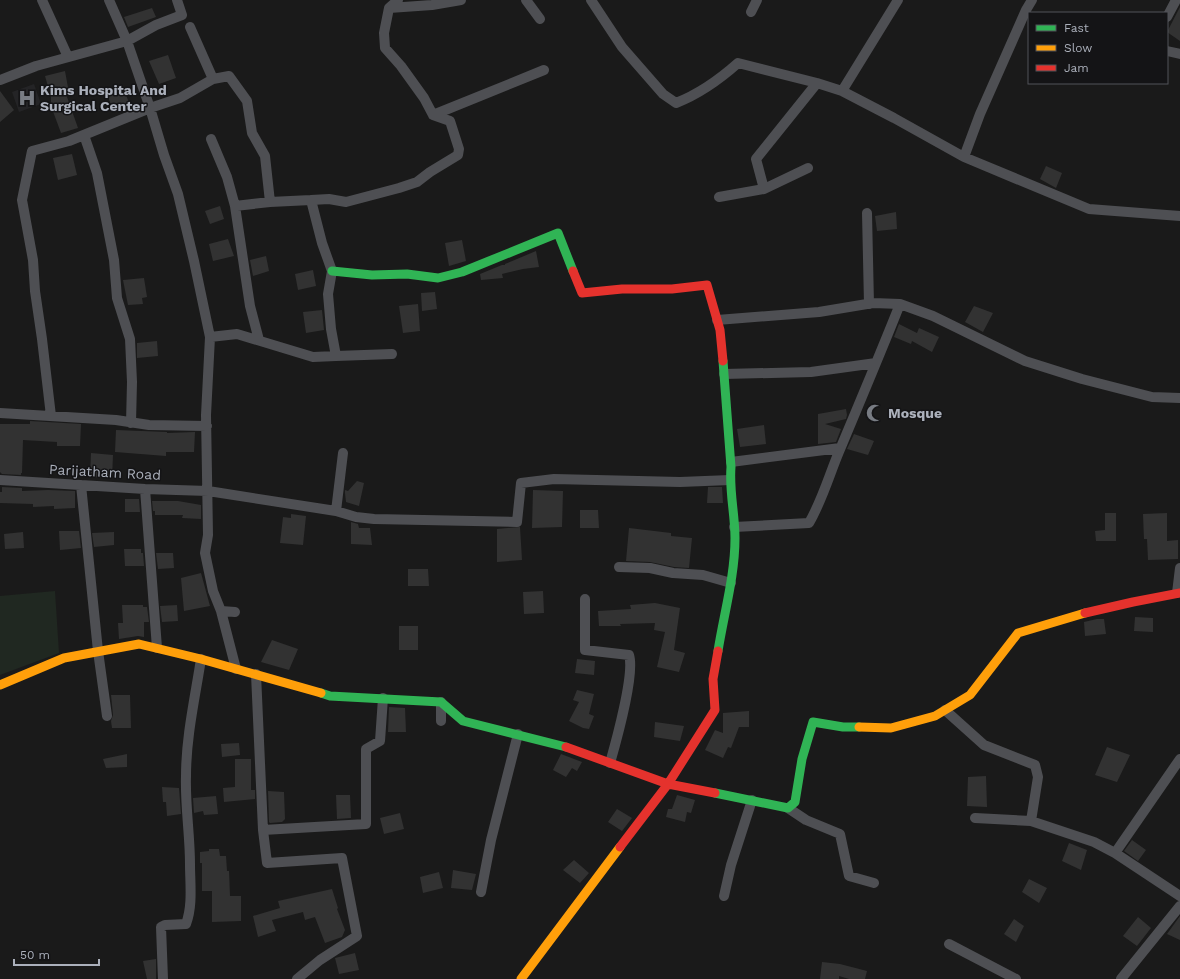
<svg xmlns="http://www.w3.org/2000/svg" width="1180" height="979" font-family="'Work Sans',sans-serif">
  <style>
    .built { fill: #242426 }
    .green { fill: #202821 }
    .building { fill: #323232 }
    .lines { fill: none; stroke-linecap: round; stroke-linejoin: round }
    .street { stroke: #4e4f53; stroke-width: 10 }
    .fast { stroke: #30b455; stroke-width: 9 }
    .slow { stroke: #ff9f0a; stroke-width: 9 }
    .jam { stroke: #e5322d; stroke-width: 9 }
    .labels { text-anchor: middle; stroke-width: 3; stroke-linejoin: round; paint-order: stroke }
    .poi-label { font-size: 14px; font-weight: bold; fill: #abb0bb; stroke: #141416; text-anchor: start }
    .street-label { font-size: 14px; fill: #abb0bb; stroke: #141416 }
  </style>
  <rect width="100%" height="100%" fill="#1a1a1a"/>
  <path class="built" d="M34 84 41 104 19 112 12 92Z"/>
  <path class="green" d="M55 591 59 653 0 675V596Z"/>
  <path class="building" d="M1180 7V41L1167 32Z
    M152 8 156 17 128 27 124 17Z
    M168 55 176 78 159 84 149 61Z
    M65 71 69 93 66 94 78 128 61 133 51 106V97L45 76Z
    M123 86 130 106 114 112 106 92Z
    M0 91 14 110 0 122Z
    M72 154 77 175 58 180 53 158Z
    M1046 166 1062 173 1056 188 1040 179Z
    M220 206 224 219 210 224 205 211Z
    M896 212 897 229 877 231 875 216Z
    M228 239 234 256 213 261 209 244Z
    M462 240 466 261 449 266 445 243Z
    M536 251 539 267 523 269 502 274 503 278 481 280 480 274 502 265H505V264Z
    M266 256 269 271 253 276 250 260Z
    M313 270 316 286 298 290 295 274Z
    M144 278 147 297 142 298 143 304 128 305 123 280Z
    M435 292 437 309 422 311 421 293Z
    M418 304 420 331 403 333 399 306Z
    M974 306 993 313 983 332 965 322Z
    M322 310 324 330 306 333 303 312Z
    M899 324 917 333 919 328 939 337 932 352 912 341 911 344 894 337Z
    M157 341 158 356 137 358V343Z
    M846 409 847 415 846 419 825 424 841 429 836 442 818 444V414Z
    M30 421 81 424 80 446H57V442L23 440 22 473H21V475L2 474 0 472V424H30Z
    M764 425 766 444 740 447 737 429Z
    M116 430 167 432V433L195 432 194 452H166V456L115 452Z
    M854 434 874 441 868 455 847 449Z
    M91 453 113 455 112 478 90 477Z
    M357 481 364 483 359 506 346 502 345 493V490L348 491Z
    M2 487 22 488V491L48 490 75 491V508L54 509V506L33 507V504L0 503V492H2Z
    M708 487H722L723 503H707Z
    M533 490 563 491 562 527 532 528Z
    M125 499H139L140 512H125Z
    M152 501H178L201 505V519L182 518 183 515H155V511H153Z
    M580 510H598L599 528H580Z
    M1105 513H1116V541H1096L1095 531 1105 530Z
    M1167 513V541L1178 540V559L1148 560 1147 539H1144L1143 514Z
    M291 514 306 516 303 545 280 543 283 517 291 518Z
    M351 522 358 524 359 528H370L372 545 351 544Z
    M520 527 522 560 497 562V529Z
    M629 528 671 533V536L692 538 689 568 674 567 650 562 626 561Z
    M59 531H79L81 548 60 550Z
    M23 532 24 548 5 549 4 534Z
    M114 532V545L94 547 92 533Z
    M124 549H141V553H143L144 566H125Z
    M156 553H173L174 568 158 569Z
    M408 569H428L429 586H408Z
    M201 573 210 606 184 611 181 578Z
    M543 591 544 613 524 614 523 592Z
    M655 603 680 608 674 650 685 653 679 672 657 667 665 632 654 630 655 623 620 624 621 626H599L598 611 631 609 630 605Z
    M122 605H143V607H147L149 622H144V637L138 636 119 639 118 623H123Z
    M177 605 178 621 162 622 160 606Z
    M1135 617 1153 618V632L1134 631Z
    M1097 619H1104L1106 634 1085 636 1084 622Z
    M399 626H418V650H399Z
    M272 640 298 649 289 670 261 662Z
    M577 659 595 661 594 675 575 673Z
    M577 690 594 694 589 714 594 716 589 729 583 728 569 721 579 702 573 700Z
    M111 695H130L131 728H112L111 721 113 715Z
    M389 707 405 708 406 732H388Z
    M749 711V727H739L731 748 728 747 723 758 705 750 715 730 723 733V713Z
    M655 722 684 726 680 741 654 737Z
    M239 743 240 755 222 757 221 744Z
    M1107 747 1130 755 1117 782 1095 775Z
    M127 754V767L106 768 103 759Z
    M561 754 582 762 577 771 572 768 566 777 553 770Z
    M235 759H251V790H255V799L224 802 223 788 235 787Z
    M986 776 987 807 967 806 968 777Z
    M162 787 179 788 181 814 167 816 166 802H163Z
    M268 791 284 792 285 819 282 822 270 823 269 822Z
    M336 795H350L351 818 337 819Z
    M677 795 695 800 691 813 687 812 685 822 666 817 668 809H672Z
    M216 796 218 814 204 815 203 811 194 813 193 798Z
    M617 809 632 818 622 831 608 822Z
    M400 813 404 829 384 834 380 818Z
    M1132 840 1146 850 1138 861 1124 851Z
    M1069 843 1087 850 1081 870 1062 861Z
    M209 849H219L220 856H226L227 871H229L230 896H241V921L212 922V891H202V863H200V852L209 851Z
    M574 860 589 873 580 883 563 870Z
    M453 870 476 874 472 890 451 888Z
    M439 872 443 888 423 893 420 877Z
    M1029 879 1047 888 1039 903 1022 892Z
    M332 889 338 908 337 909 345 930 342 937 325 943 315 917 305 920 303 912 272 920 276 931 258 937 253 916 280 908 278 901Z
    M1180 916V940L1167 934Z
    M1138 917 1151 928 1137 946 1123 936Z
    M1014 919 1024 926 1016 942 1004 934Z
    M355 953 359 970 339 974 335 958Z
    M156 959V979H147L143 961Z
    M822 962 840 964 867 971 865 979H849L839 976V979H820Z"/>
  <g class="lines">
    <path class="street" d="M42 0 68 57
      M109 0 127 41 150 108 164 155 178 194 194 261 210 337 206 415 208 535 205 553 213 591 221 611 236 669
      M526 0 540 19
      M591 0 622 47 663 94 676 103C699 94 720 79 738 63L817 83
      M898 0 842 91 894 118 964 157
      M1032 0 1026 10 980 114 964 157 1089 209 1180 216
      M389 8 432 5 461 0
      M751 12 757 0
      M1167 17 1176 0
      M190 27 213 79
      M1167 51 1180 54
      M0 80 36 66 127 41 156 25 182 15 177 0
      M433 115 544 70
      M84 135 97 173 114 260 117 298 130 339 132 382 131 423
      M211 139 227 177 235 206 250 306 259 340
      M764 189 756 159 817 83 842 91
      M719 197 764 189 808 168
      M311 200 329 199 346 202 399 188 417 182 430 172 458 155 459 149 450 121 433 115 424 98 401 66 385 48 384 33 389 8 398 0
      M867 213 869 304
      M717 320 819 312 873 303 900 304 933 316 1025 361 1082 379 1152 397 1180 398
      M210 337 237 334 313 357 336 356 331 329 328 294 332 271 322 243 311 200 270 202 235 206
      M336 356 392 354
      M724 374 811 372 876 363
      M0 413 116 420 149 425 207 426
      M51 416 42 339 35 291 33 260 22 200 32 151 69 141 150 108 180 98 213 79 229 76 247 101 252 133 265 156 270 202
      M731 462 840 448
      M0 480 145 489 208 491 336 511 356 517 374 519 517 522 521 483 554 479 680 482 730 480
      M81 485 98 651 107 716
      M145 489 157 648
      M336 511 343 453
      M734 527 809 523C823 499 830 472 841 447 861 399 881 352 900 304
      M619 567 650 568 673 573 703 575 731 583
      M1177 593 1180 568
      M585 599V650L629 655C635 673 616 742 610 763
      M221 611 235 612
      M256 674 263 830 267 863 342 858 357 936 320 960 297 979
      M441 702V721
      M945 710 984 745 1035 765 1038 777 1031 821
      M788 808 806 820 840 834 849 876 874 883
      M975 818 1031 821 1094 842 1115 853 1180 896
      M263 830 366 824V749L380 741 383 698
      M1115 853 1180 759
      M481 892 491 840 518 734
      M724 896 731 865 752 800
      M949 944 1016 979
      M163 979 161 927 165 925 186 924C193 905 190 884 190 864 190 835 185 805 186 776 186 737 195 698 201 659
      M1121 979 1180 906"/>
    <path class="fast" d="M332 271 372 275 407 274 438 278 462 272 558 233 573 271
      M718 651C724 613 735 576 735 538 735 514 729 491 731 467L723 361
      M321 693 330 696 441 702 463 721 566 747
      M715 793 788 808 795 802 802 759 813 722 843 727H859"/>
    <path class="slow" d="M0 685 64 658 139 644 201 659 321 693
      M859 727 891 728 935 716 970 695 1018 633 1085 613
      M521 979 620 847"/>
    <path class="jam" d="M573 271 582 293 622 289H672L707 285 720 330 723 361
      M1085 613 1133 602 1180 593
      M566 747 668 784 715 793
      M620 847 668 784 715 710 713 679 718 651"/>
  </g>
  <defs>
    <g id="hospital-bare" transform="scale(1.38)"><path d="M-5-5h3v3.5h4V-5h3V5h-3V1.5h-4V5h-3Z" fill="#787c83" stroke="#141416" stroke-width="2.5" paint-order="stroke"/></g>
    <g id="mosque-bare" transform="scale(1.38)"><path d="M3.5-4.9A6 6 0 1 0 3.5 4.9A5 5 0 1 1 3.5-4.9Z" fill="#787c83" stroke="#141416" stroke-width="2.5" paint-order="stroke"/></g>
  </defs>
  <g fill-rule="evenodd">
    <use href="#hospital-bare" x="27" y="98"/>
    <use href="#mosque-bare" x="875" y="413"/>
  </g>
  <g class="labels">
    <g class="poi-label">
      <text x="40" y="95">Kims Hospital And<tspan x="40" dy="16">Surgical Center</tspan></text>
      <text x="888" y="418">Mosque</text>
    </g>
    <g class="street-label">
      <text transform="translate(105 472) rotate(3)" y="5">Parijatham Road</text>
    </g>
  </g>
  <rect x="1028" y="12" width="140" height="72" fill="#141416" stroke="#505258"/>
  <rect x="1036" y="25" width="20" height="6" fill="#30b455" stroke="#505258"/>
  <text x="1064" y="32" font-size="12" fill="#abb0bb">Fast</text>
  <rect x="1036" y="45" width="20" height="6" fill="#ff9f0a" stroke="#505258"/>
  <text x="1064" y="52" font-size="12" fill="#abb0bb">Slow</text>
  <rect x="1036" y="65" width="20" height="6" fill="#e5322d" stroke="#505258"/>
  <text x="1064" y="72" font-size="12" fill="#abb0bb">Jam</text>
  <path d="M14 959v6h85v-6" fill="none" stroke="#abb0bb" stroke-width="2"/>
  <text x="20" y="959" font-size="12" fill="#abb0bb" stroke="#141416" stroke-width="3" paint-order="stroke">50 m</text>
</svg>
